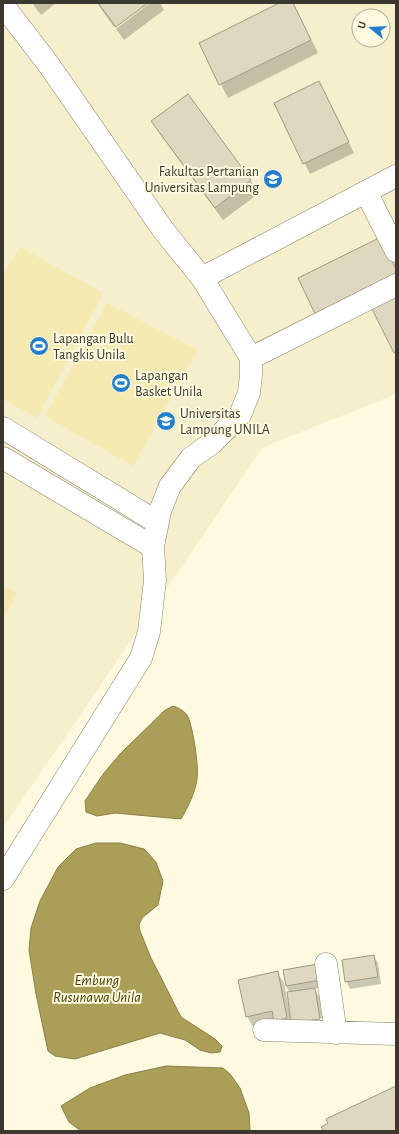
<svg xmlns="http://www.w3.org/2000/svg" width="399" height="1134" font-family="'Alegreya Sans',sans-serif">
  <style>
    .built { fill: #f5efcd; fill-rule: evenodd }
    .green { fill: #f4eab2 }
    .water { fill: #ab9e57; stroke: #89804b }
    .shadow { fill: #0003 }
    .building { fill: #ddd8be; stroke: #9e9a81 }
    .lines { fill: none; stroke-linecap: round; stroke-linejoin: round }
    .minor-casing { stroke: #88836b; stroke-width: 23 }
    .minor { stroke: #fff; stroke-width: 22 }
    .labels { text-anchor: middle; stroke-width: 4; stroke-linejoin: round; paint-order: stroke }
    .poi-label { font-size: 14px; fill: #3b392f; stroke: #fefadf; text-anchor: start }
    .water-label { font-size: 15px; font-style: italic; fill: #473e02; stroke: #fefadf }
  </style>
  <rect width="100%" height="100%" fill="#fefadf"/>
  <path class="built" d="M3 3H396V394L263 447 3 828ZM359 16H383V40H359Z"/>
  <path class="green" d="M20 247 103 293 37 418 3 399V274Z
    M107 303 198 350 133 466 45 416Z
    M3 586 17 593 3 621Z"/>
  <path class="water" d="M173 706C179 708 185 711 188 717 193 728 199 766 197 779 195 793 188 807 181 819L115 813 97 816 86 812 85 801 104 773 120 754 164 711Z
    M96 843H120L144 849 156 862 163 881 158 905 142 918 139 925 140 931 151 958 181 1017 215 1039 222 1046 220 1052 211 1053 200 1050 185 1040 160 1033 75 1059 55 1056 48 1051 36 994 29 950 31 928 40 901 58 867 76 849Z
    M166 1066 223 1068 230 1074 240 1088 249 1113 250 1131H81L69 1122 61 1106 90 1088 125 1075Z"/>
  <path class="shadow" d="M32 3H56L41 15Z
    M97 3H147L114 27Z
    M150 3H160L164 10 124 40 116 29Z
    M282 3H293L318 53 228 98 200 43Z
    M319 82 354 153 310 174 275 104Z
    M188 95 251 181 258 194 223 220 160 134 152 121Z
    M374 956 378 963 381 984 350 989 346 981Z
    M317 965 322 972 324 987 314 989 319 996 322 1018 294 1022V1024L322 1020 323 1026 297 1030 291 1021 292 1028 281 1031 276 1022 253 1027 247 1016 239 981 277 972 284 983 289 1010H291L288 993H290L286 986 284 971Z"/>
  <path class="building" d="M98 3H148L116 27Z
    M279 3H293L311 40 219 85 199 43Z
    M319 81 349 142 303 164 274 103Z
    M188 94 251 180 215 208 151 121Z
    M381 237 396 269V279L317 318 298 278Z
    M396 297V352L394 353 372 309Z
    M374 955 378 977 345 982 342 960Z
    M318 964 321 980 286 986 283 970Z
    M278 971 287 1018 274 1021 272 1011 246 1017 238 980Z
    M315 988 320 1019 291 1023 287 992Z
    M396 1086V1131H324L321 1127 328 1123 326 1119Z"/>
  <g class="lines">
    <g class="minor-casing">
      <path id="minor" d="M3 5 49 65 164 231 202 278 251 358V375L249 393 240 415 212 443 191 458 170 486 160 511 153 547 155 580 149 632 141 658 3 879
        M366 192 396 251
        M202 278 396 176
        M251 358 396 285
        M3 428 157 522
        M3 458 153 547
        M326 964 336 1033
        M264 1030 396 1034"/>
    </g>
    <use href="#minor" class="minor"/>
  </g>
  <defs>
    <g id="university-disc" transform="scale(1)"><circle r="9.5" fill="#237fcc" stroke="#fefadf"/><path d="M0-5L7-2L0 1L-7-2ZM-4 1L0 2.5L4 1V4Q0 6-4 4Z" fill="#fff"/></g>
    <g id="stadium-disc" transform="scale(1)"><circle r="9.5" fill="#237fcc" stroke="#fefadf"/><path d="M0-5a6.5 5 0 1 0 0 10a6.5 5 0 1 0 0-10ZM-3.5-1.8h7v3.6h-7Z" fill="#fff"/></g>
  </defs>
  <g fill-rule="evenodd">
    <use href="#university-disc" x="273" y="179"/>
    <use href="#stadium-disc" x="39" y="346"/>
    <use href="#stadium-disc" x="121" y="383"/>
    <use href="#university-disc" x="166" y="421"/>
  </g>
  <g class="labels">
    <g class="poi-label">
      <text x="259" y="176" text-anchor="end">Fakultas Pertanian<tspan x="259" dy="16">Universitas Lampung</tspan></text>
      <text x="53" y="343">Lapangan Bulu<tspan x="53" dy="16">Tangkis Unila</tspan></text>
      <text x="135" y="380">Lapangan<tspan x="135" dy="16">Basket Unila</tspan></text>
      <text x="180" y="418">Universitas<tspan x="180" dy="16">Lampung UNILA</tspan></text>
    </g>
    <g class="water-label">
      <text x="97" y="985">Embung<tspan x="97" dy="17">Rusunawa Unila</tspan></text>
    </g>
  </g>
  <rect width="399" height="1134" fill="none" stroke="#3b392f" stroke-width="8"/>
  <g transform="translate(371 28) rotate(288)"><circle r="19" fill="#fefadf" stroke="#b0ad99"/>
  <path d="M0-3L7 15L0 10L-7 15Z" fill="#237fcc"/>
  <text y="-6" font-size="11" font-weight="bold" text-anchor="middle" fill="#3b392f">U</text>
  </g>
</svg>
